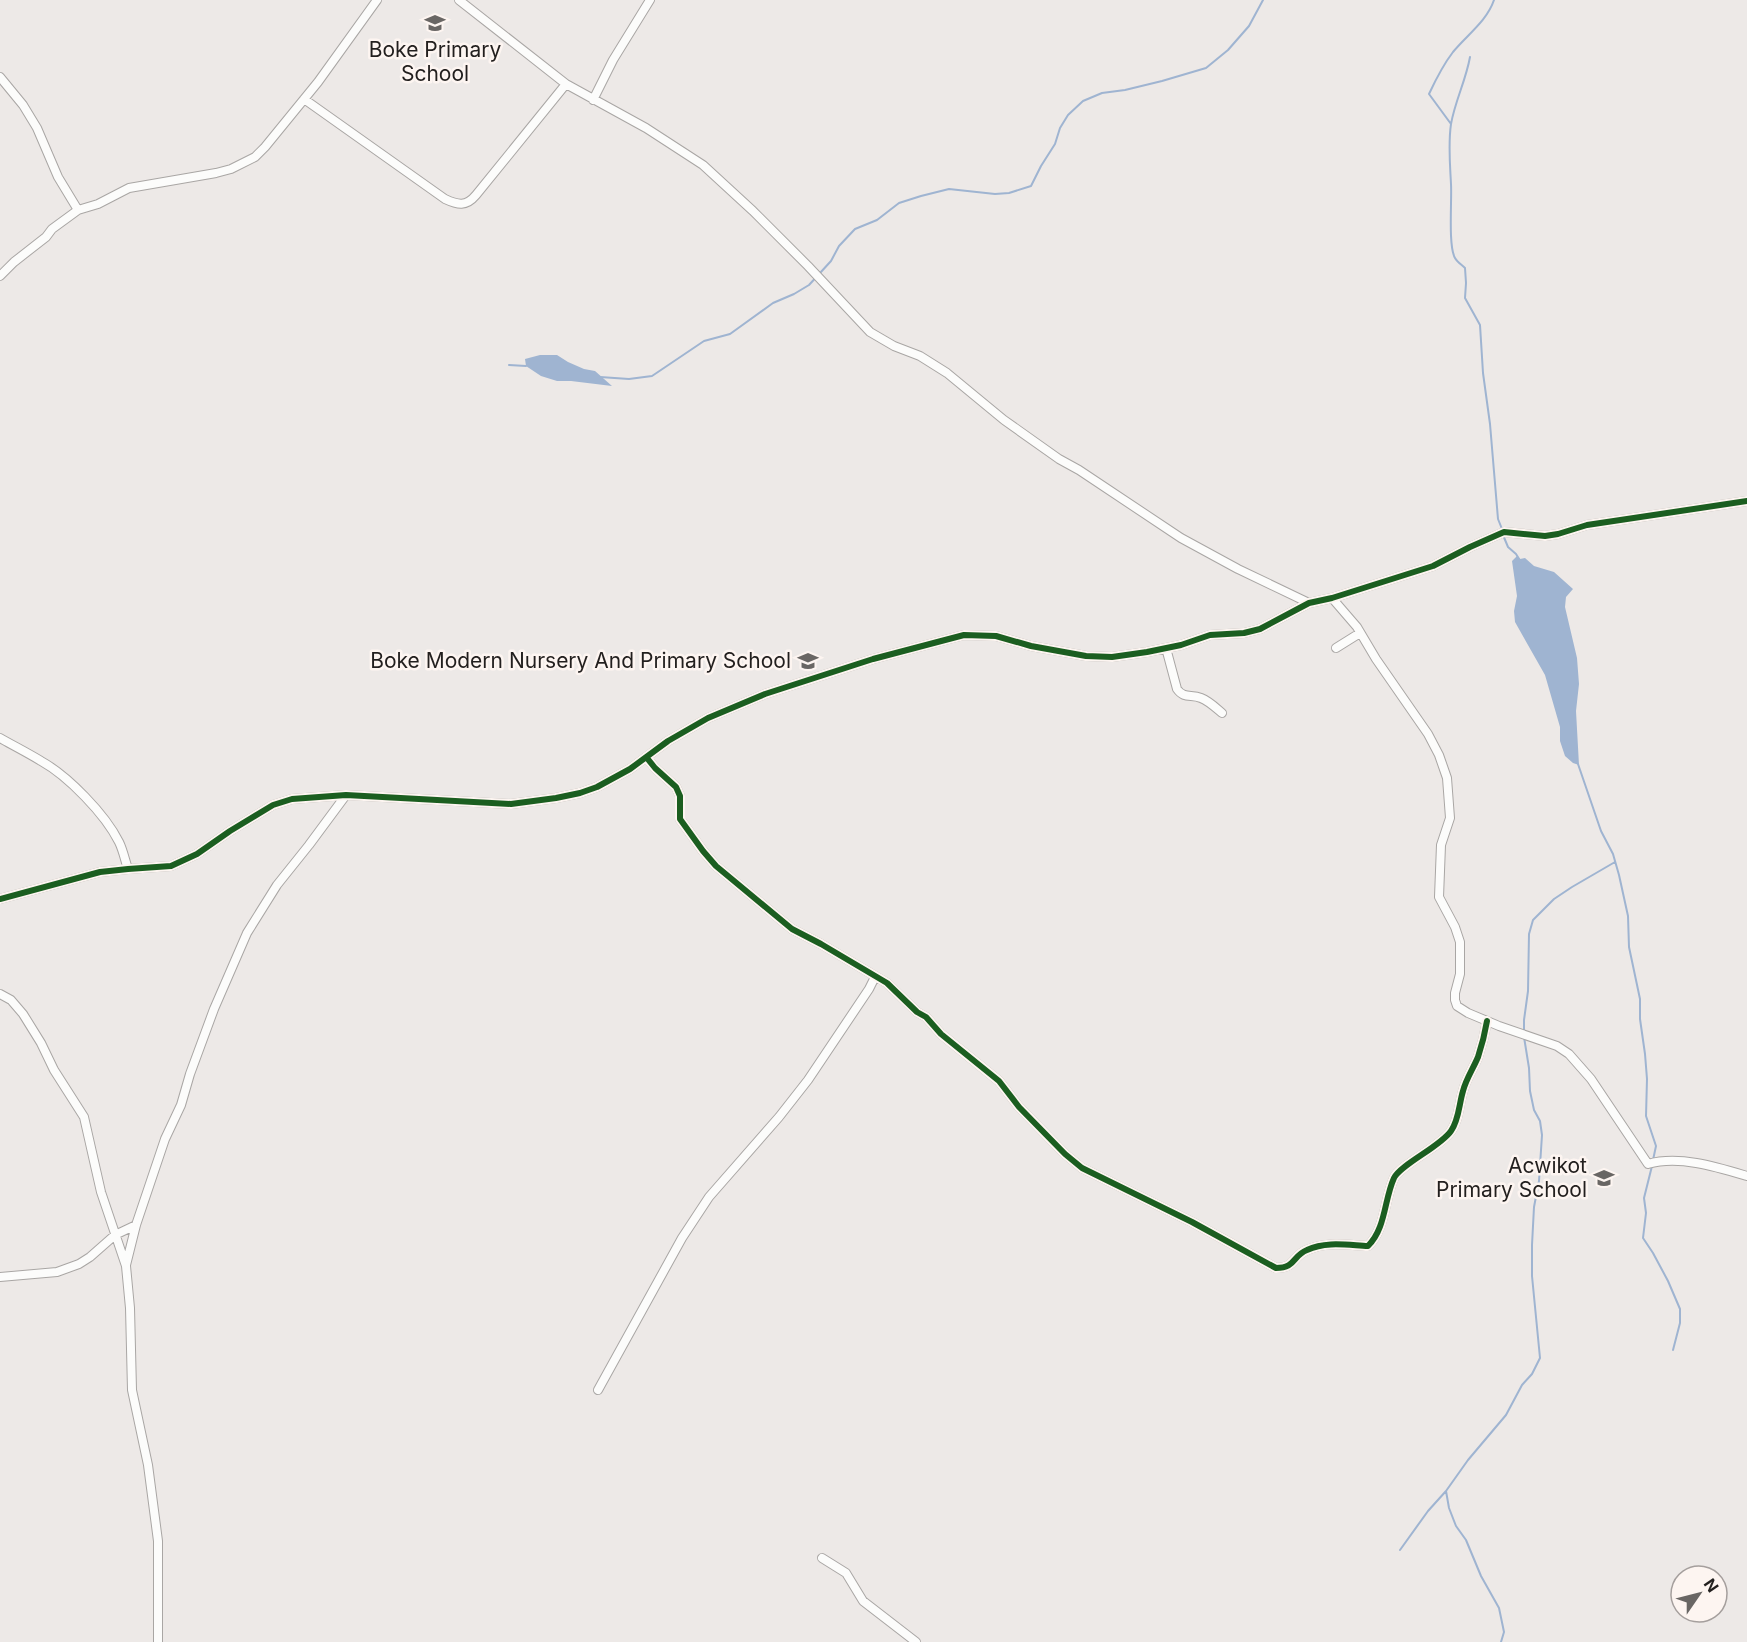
<svg xmlns="http://www.w3.org/2000/svg" width="1747" height="1642" font-family="Inter,sans-serif">
  <style>
    .water { fill: #9fb4d1 }
    .lines { fill: none; stroke-linecap: round; stroke-linejoin: round }
    .stream { stroke: #9fb4d1; stroke-width: 2 }
    .minor-casing { stroke: #a9a6a4; stroke-width: 10 }
    .minor { stroke: #fcfcfb; stroke-width: 8 }
    .cycleway-casing { stroke: #fdf5f1; stroke-width: 10 }
    .cycleway { stroke: #1b5e20; stroke-width: 6 }
    .labels { text-anchor: middle; stroke-width: 5; stroke-linejoin: round; paint-order: stroke }
    .poi-label { font-size: 21px; fill: #221f1e; stroke: #fdf5f1; text-anchor: end }
  </style>
  <rect width="100%" height="100%" fill="#ede9e7"/>
  <path class="water" d="M540 355H557L568 362 584 369 595 371 612 386 571 381H557L541 376 526 366 525 359Z
    M1517 556 1520 559 1525 558 1534 566 1554 572 1573 589 1566 597 1565 607 1577 658 1579 684 1576 711 1579 765 1573 763 1565 756 1560 741V727L1545 675 1515 622 1514 611 1517 596 1512 561Z"/>
  <g class="lines">
    <path class="stream" d="M1470 57C1466 80 1455 101 1451 124 1448 144 1450 164 1451 184 1452 200 1448 246 1455 258 1457 262 1462 265 1465 268L1466 283 1465 298 1480 325 1483 373 1490 424 1498 519 1502 529
      M1451 124 1429 94C1436 79 1443 65 1453 52 1467 35 1487 21 1494 0
      M509 365 526 366
      M600 377 629 379 652 376 704 341 730 334 773 303 794 294 809 285 831 261 839 246 855 229 877 220 899 203 921 196 949 189 995 194 1009 193 1031 186 1041 166 1055 144 1060 128 1068 115 1083 101 1102 93 1125 90 1162 81 1206 68 1228 50 1249 26 1263 0
      M1503 535 1508 547 1516 554 1521 562
      M1578 764 1601 831 1613 854 1619 875 1628 916 1629 947 1640 999V1019L1645 1054 1647 1079 1646 1116 1656 1146 1653 1160
      M1652 1166 1644 1198 1646 1213 1643 1238 1653 1253 1668 1281 1680 1309V1323L1673 1350
      M1446 1491 1449 1508 1456 1526 1466 1540 1481 1576 1499 1608 1504 1632 1501 1642
      M1400 1550 1428 1511 1446 1491 1468 1460 1506 1415 1522 1385 1532 1374 1540 1358 1532 1276V1245L1534 1207 1539 1181 1542 1135 1540 1121 1534 1110 1530 1091 1529 1068 1524 1037V1020L1528 991 1529 934 1533 920 1554 899 1572 887 1615 862"/>
    <g class="minor-casing">
      <path id="minor" d="M459 0 566 84 646 128 703 165 753 211 808 266 870 332 894 346 920 356 947 373 1004 420 1059 459 1079 470 1181 538 1238 569 1309 603
        M0 77 23 105 37 128 58 177 78 210 98 204 129 188 216 173 231 169 255 157 265 147 318 82 377 0
        M304 99 445 199C458 205 466 207 476 195L566 84
        M593 100 613 60 650 0
        M0 276 14 262 46 237 52 229 78 210
        M1332 598 1357 627 1376 659 1428 734 1439 755 1447 778 1450 818 1441 845 1439 897 1455 927 1460 942V974L1455 993V1000L1457 1006 1468 1013 1499 1026 1557 1046 1569 1054 1591 1079 1648 1164C1679 1155 1717 1167 1747 1176
        M1166 648 1177 689C1184 699 1191 694 1201 698 1209 701 1216 708 1222 713
        M1336 648 1360 633
        M0 738C14 746 28 753 41 761 68 776 105 814 119 842 123 850 125 860 128 869
        M647 758 655 768 676 787 680 796V819L703 851 716 866 792 929 821 944 887 983 917 1012 926 1017 941 1034 999 1081 1019 1107 1065 1154 1082 1168 1192 1222 1276 1268C1296 1268 1292 1256 1307 1250 1326 1241 1347 1245 1368 1246 1386 1228 1384 1200 1394 1178 1401 1164 1440 1147 1451 1131 1459 1120 1459 1104 1463 1091 1466 1079 1473 1069 1478 1057 1482 1045 1485 1033 1487 1021
        M0 899 100 872 128 869 171 866 197 854 230 831 273 805 292 799 346 795 511 804 556 798 580 793 597 787 630 769 668 741 708 718 765 694 873 659 964 635 996 636 1031 646 1086 656 1112 657 1147 652 1181 645 1210 635 1244 633 1260 629 1309 603 1332 598 1433 566 1470 547 1504 532 1545 536 1558 534 1587 525 1747 501
        M0 994 11 1000 23 1014 41 1043 54 1070 84 1117 101 1192 126 1266 130 1308 132 1390 148 1465 158 1541V1642
        M126 1265 136 1225 165 1139 181 1105 190 1074 214 1009 247 933 277 885 309 845 346 795
        M0 1277 57 1272 79 1264 90 1257 115 1235 136 1225
        M598 1390 682 1238 709 1197 779 1117 808 1080 869 989 875 977
        M822 1558 846 1573 863 1601 916 1642"/>
    </g>
    <use href="#minor" class="minor"/>
    <g class="cycleway-casing">
      <path id="cycleway" d="M647 758 655 768 676 787 680 796V819L703 851 716 866 792 929 821 944 887 983 917 1012 926 1017 941 1034 999 1081 1019 1107 1065 1154 1082 1168 1192 1222 1276 1268C1296 1268 1292 1256 1307 1250 1326 1241 1347 1245 1368 1246 1386 1228 1384 1200 1394 1178 1401 1164 1440 1147 1451 1131 1459 1120 1459 1104 1463 1091 1466 1079 1473 1069 1478 1057 1482 1045 1485 1033 1487 1021
        M0 899 100 872 128 869 171 866 197 854 230 831 273 805 292 799 346 795 511 804 556 798 580 793 597 787 630 769 668 741 708 718 765 694 873 659 964 635 996 636 1031 646 1086 656 1112 657 1147 652 1181 645 1210 635 1244 633 1260 629 1309 603 1332 598 1433 566 1470 547 1504 532 1545 536 1558 534 1587 525 1747 501"/>
    </g>
    <use href="#cycleway" class="cycleway"/>
  </g>
  <defs>
    <g id="school-bare" transform="scale(1.62)"><path d="M0-5L7-2L0 1L-7-2ZM-4 1L0 2.5L4 1V4Q0 6-4 4Z" fill="#696664" stroke="#fdf5f1" stroke-width="2.5" paint-order="stroke"/></g>
  </defs>
  <g fill-rule="evenodd">
    <use href="#school-bare" x="435" y="23"/>
    <use href="#school-bare" x="808" y="661"/>
    <use href="#school-bare" x="1604" y="1178"/>
  </g>
  <g class="labels">
    <g class="poi-label">
      <text x="435" y="57" text-anchor="middle">Boke Primary<tspan x="435" dy="24">School</tspan></text>
      <text x="791" y="668">Boke Modern Nursery And Primary School</text>
      <text x="1587" y="1173">Acwikot<tspan x="1587" dy="24">Primary School</tspan></text>
    </g>
  </g>
  <g transform="translate(1699 1594) rotate(55)"><circle r="28" fill="#fdf5f1" stroke="#a59f9d" stroke-width="1.5"/>
  <path d="M0-4.5L10 22L0 15L-10 22Z" fill="#696664"/>
  <text y="-9" font-size="16" font-weight="bold" text-anchor="middle" fill="#221f1e">N</text>
  </g>
</svg>
